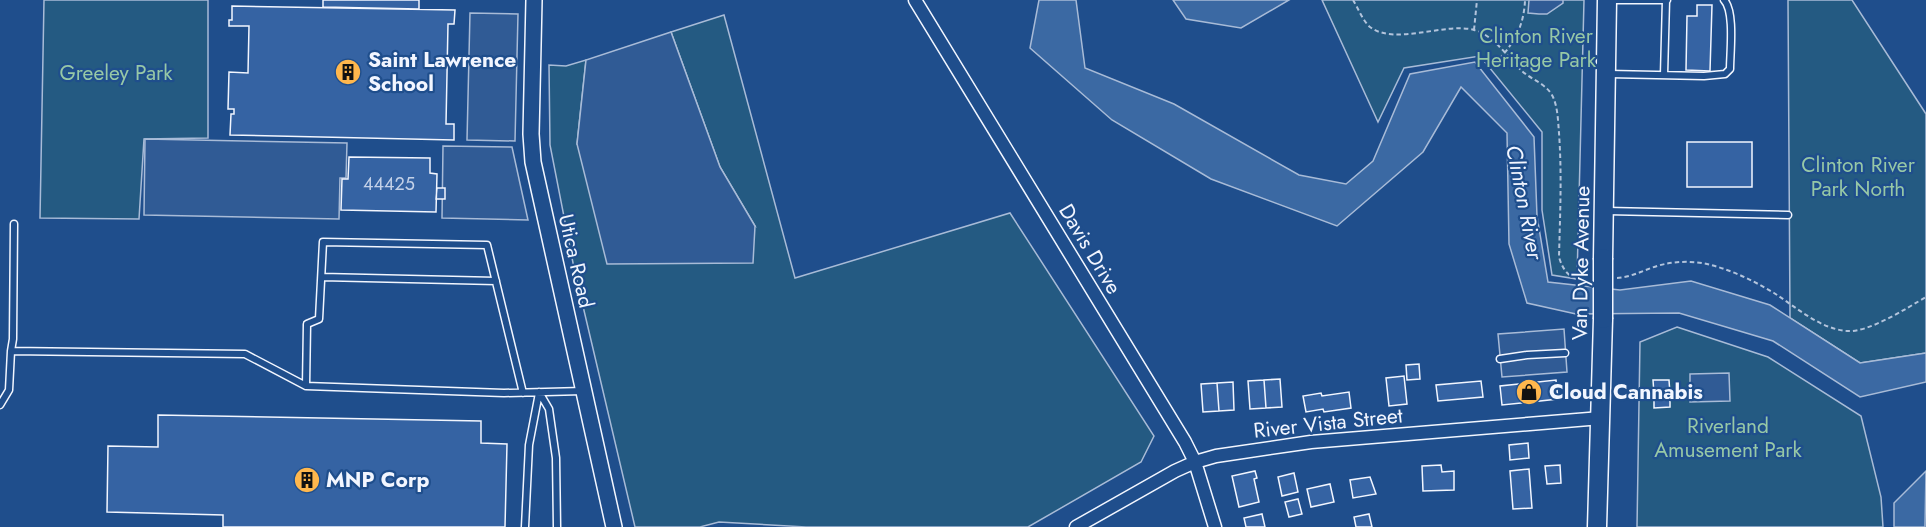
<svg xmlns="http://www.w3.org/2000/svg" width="1926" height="527" font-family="Jost,sans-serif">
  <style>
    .green { fill: #245a82; stroke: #a8bbd7; stroke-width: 1.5 }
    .parking { fill: #305b95; stroke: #a8bbd7; stroke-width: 1.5 }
    .water { fill: #3b69a3; stroke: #a8bbd7; stroke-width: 1.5 }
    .building { fill: #3563a3; stroke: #f2f6ff; stroke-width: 1.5 }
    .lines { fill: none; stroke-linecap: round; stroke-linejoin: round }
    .service-casing { stroke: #f2f6ff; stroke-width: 9 }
    .minor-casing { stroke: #f2f6ff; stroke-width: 15 }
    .tertiary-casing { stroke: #f2f6ff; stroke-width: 18 }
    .secondary-casing { stroke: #f2f6ff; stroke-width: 21 }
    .path { stroke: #b3c4dc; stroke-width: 2; stroke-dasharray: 4.5 3; stroke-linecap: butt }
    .service { stroke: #1f4e8c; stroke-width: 6 }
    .minor { stroke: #1f4e8c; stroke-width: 12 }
    .tertiary { stroke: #1f4e8c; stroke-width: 15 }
    .secondary { stroke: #1f4e8c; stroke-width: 18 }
    .secondary-bridge-casing { stroke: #f2f6ff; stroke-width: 21; stroke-linecap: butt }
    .secondary-bridge { stroke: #1f4e8c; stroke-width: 18 }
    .labels { text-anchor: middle; stroke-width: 4.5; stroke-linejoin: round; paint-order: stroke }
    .number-label { font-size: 18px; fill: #c3d1e8 }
    .park-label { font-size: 21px; fill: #97c8a6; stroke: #1f4e8c }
    .poi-label { font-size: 21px; font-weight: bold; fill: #f2f6ff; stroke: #1f4e8c; text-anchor: start }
    .street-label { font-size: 21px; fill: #f2f6ff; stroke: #1f4e8c }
    .water-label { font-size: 22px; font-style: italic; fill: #f2f6ff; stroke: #1f4e8c }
  </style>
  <rect width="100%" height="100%" fill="#1f4e8c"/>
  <path class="green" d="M44 0H208V138L144 139 139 219 40 218Z
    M1322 0H1584L1577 279 1552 275 1542 210V132L1480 56 1404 68 1378 122Z
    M1788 0H1852L1926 114V353L1860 363 1790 318Z
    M724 15 795 278 1010 213 1154 436 1141 462 1028 527H806L719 522 700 527H635L574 268 550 145 549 65 566 66 586 60 577 144 755 226 720 167 671 32Z
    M1677 327 1768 357 1861 416 1881 497 1883 527H1637L1640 342Z"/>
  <path class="parking" d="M1529 0H1563V3L1547 14H1539L1528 13Z
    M470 13 518 14 515 141 467 140Z
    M671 32 720 167 755 226 753 263 607 264 577 144 586 60Z
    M145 139 347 143 346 178H340L339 219 144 215Z
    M443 146 512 147 528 220 442 218Z
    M1564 329 1567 372 1502 377 1498 334Z
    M1729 373 1730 401 1690 402V374Z"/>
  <path class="water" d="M1039 0H1076L1085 68 1174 104 1299 175 1346 184 1373 161 1410 74 1475 62 1534 137 1537 216 1548 282 1620 290 1691 281 1770 305 1860 363 1926 353V382L1860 397 1773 341 1679 313 1576 314 1527 303 1509 244 1507 133 1461 87 1423 152 1337 226 1211 179 1112 120 1030 48Z
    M1173 0H1289L1241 28 1186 19Z
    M1926 471 1925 527H1894V503Z"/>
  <path class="building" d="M323 0H419V9L323 7Z
    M1697 5H1712L1710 71 1686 70 1687 16H1697Z
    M232 6 455 10 454 24H448L446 124H454V140L230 135 231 114H234V109H228L229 72 248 73 249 26H229V20H232Z
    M1687 142H1752V187H1687Z
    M349 157 430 158V173L437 174 436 212 341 210 342 179H348Z
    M437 188H445V199H436Z
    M1419 364 1420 379 1407 380 1406 365Z
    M1404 376 1407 404 1389 406 1386 378Z
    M1280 379 1282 407 1266 408 1264 380Z
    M1264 380 1266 408 1250 409 1248 381Z
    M1556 380 1558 399 1502 405 1500 386Z
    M1653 380H1669L1670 394H1654Z
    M1481 381 1483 397 1438 401 1436 385Z
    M1233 382 1234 410 1219 411 1217 383Z
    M1217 383 1219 411 1203 412 1201 384Z
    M1349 392 1351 408 1324 412 1323 409 1306 412 1303 396 1321 393 1322 396Z
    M1654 394H1670V407L1654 408Z
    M158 415 481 421V443L507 444 505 527H223V515L107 512 108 446 158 447Z
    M1528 443 1529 458 1510 460 1509 445Z
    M1441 465 1442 472 1454 471V490L1423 491 1422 466Z
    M1560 465 1561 483 1547 484 1545 466Z
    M1529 469 1532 508 1513 509 1510 471Z
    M1255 471 1257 478 1254 479 1259 502 1239 507 1232 476Z
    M1294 473 1298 492 1282 496 1278 477Z
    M1370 477 1376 494 1353 498 1350 480Z
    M1330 484 1334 502 1311 507 1307 489Z
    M1298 499 1302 514 1289 517 1285 502Z
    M1262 514 1265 527H1246L1244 518Z
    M1369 514 1372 527H1356L1354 517Z"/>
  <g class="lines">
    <g class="service-casing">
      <path id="service" d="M1608 0H1667
        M1609 74 1704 76 1725 74 1730 69C1730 53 1735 11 1724 0
        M1664 75 1666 0
        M1607 211 1788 215
        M322 277 496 281
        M11 351 13 339 14 224
        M1500 359 1527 355 1565 353
        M306 386 307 324 319 319 323 242 487 245 523 393
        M539 392 549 409 556 458 557 527
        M0 405 9 390 11 351 245 354 306 386 504 393 583 391
        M525 527 529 445 539 393"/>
    </g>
    <g class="minor-casing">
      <path id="minor" d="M915 0 1185 442 1195 462 1215 527
        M1076 527 1175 471 1195 462 1216 456 1311 442 1601 418"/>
    </g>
    <g class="tertiary-casing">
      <path id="tertiary" d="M534 0 531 134 533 162 614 527"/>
    </g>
    <g class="secondary-casing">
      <path id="secondary" d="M1603 258 1607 0
        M1597 527 1603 319"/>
    </g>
    <path class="path" d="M1353 0C1358 8 1363 21 1370 27 1395 46 1445 22 1474 30 1494 35 1508 58 1522 71 1532 80 1547 84 1553 97 1558 108 1558 122 1559 133 1562 175 1560 216 1559 257 1563 271 1571 281 1587 280
      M1474 30 1477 0
      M1494 64C1513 46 1524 27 1525 0
      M1617 278C1634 277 1649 267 1665 264 1679 261 1697 261 1711 265 1734 271 1754 281 1774 293 1796 307 1820 329 1847 331 1868 333 1907 308 1926 297
      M1638 394H1653"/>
    <use href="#service" class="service"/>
    <use href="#minor" class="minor"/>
    <use href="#tertiary" class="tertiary"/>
    <use href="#secondary" class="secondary"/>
    <g class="secondary-bridge-casing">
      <path id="secondary-bridge" d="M1603 319V258"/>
    </g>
    <use href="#secondary-bridge" class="secondary-bridge"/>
  </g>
  <defs>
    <g id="building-disc" transform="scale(1.35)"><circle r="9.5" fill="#ffb74d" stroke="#1f4e8c"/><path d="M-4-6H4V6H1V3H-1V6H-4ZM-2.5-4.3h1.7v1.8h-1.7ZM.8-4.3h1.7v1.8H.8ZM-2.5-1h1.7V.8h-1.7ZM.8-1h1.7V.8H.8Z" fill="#111"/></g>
    <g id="shop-disc" transform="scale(1.35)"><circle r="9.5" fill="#ffb74d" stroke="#1f4e8c"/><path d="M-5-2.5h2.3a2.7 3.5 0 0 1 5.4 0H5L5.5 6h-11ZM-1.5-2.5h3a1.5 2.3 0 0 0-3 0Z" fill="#111"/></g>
  </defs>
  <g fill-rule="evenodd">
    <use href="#building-disc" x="348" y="72"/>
    <use href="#shop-disc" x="1529" y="392"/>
    <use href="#building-disc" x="307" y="480"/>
  </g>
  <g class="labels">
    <g class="number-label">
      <text x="389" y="190">44425</text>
    </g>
    <g class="park-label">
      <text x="1536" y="43">Clinton River<tspan x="1536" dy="24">Heritage Park</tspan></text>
      <text x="116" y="80">Greeley Park</text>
      <text x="1858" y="172">Clinton River<tspan x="1858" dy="24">Park North</tspan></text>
      <text x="1728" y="433">Riverland<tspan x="1728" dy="24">Amusement Park</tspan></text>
    </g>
    <g class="poi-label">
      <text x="368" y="67">Saint Lawrence<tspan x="368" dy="24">School</tspan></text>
      <text x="1549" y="399">Cloud Cannabis</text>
      <text x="326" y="487">MNP Corp</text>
    </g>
    <g class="street-label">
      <text transform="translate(1090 249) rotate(59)" y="7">Davis Drive</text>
      <text transform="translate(576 261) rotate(77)" y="7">Utica Road</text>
      <text transform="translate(1581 263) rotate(-89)" y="7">Van Dyke Avenue</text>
      <text transform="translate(1328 423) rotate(-6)" y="7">River Vista Street</text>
    </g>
    <g class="water-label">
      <text transform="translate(1525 202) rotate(79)" y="8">Clinton River</text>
    </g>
  </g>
</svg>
